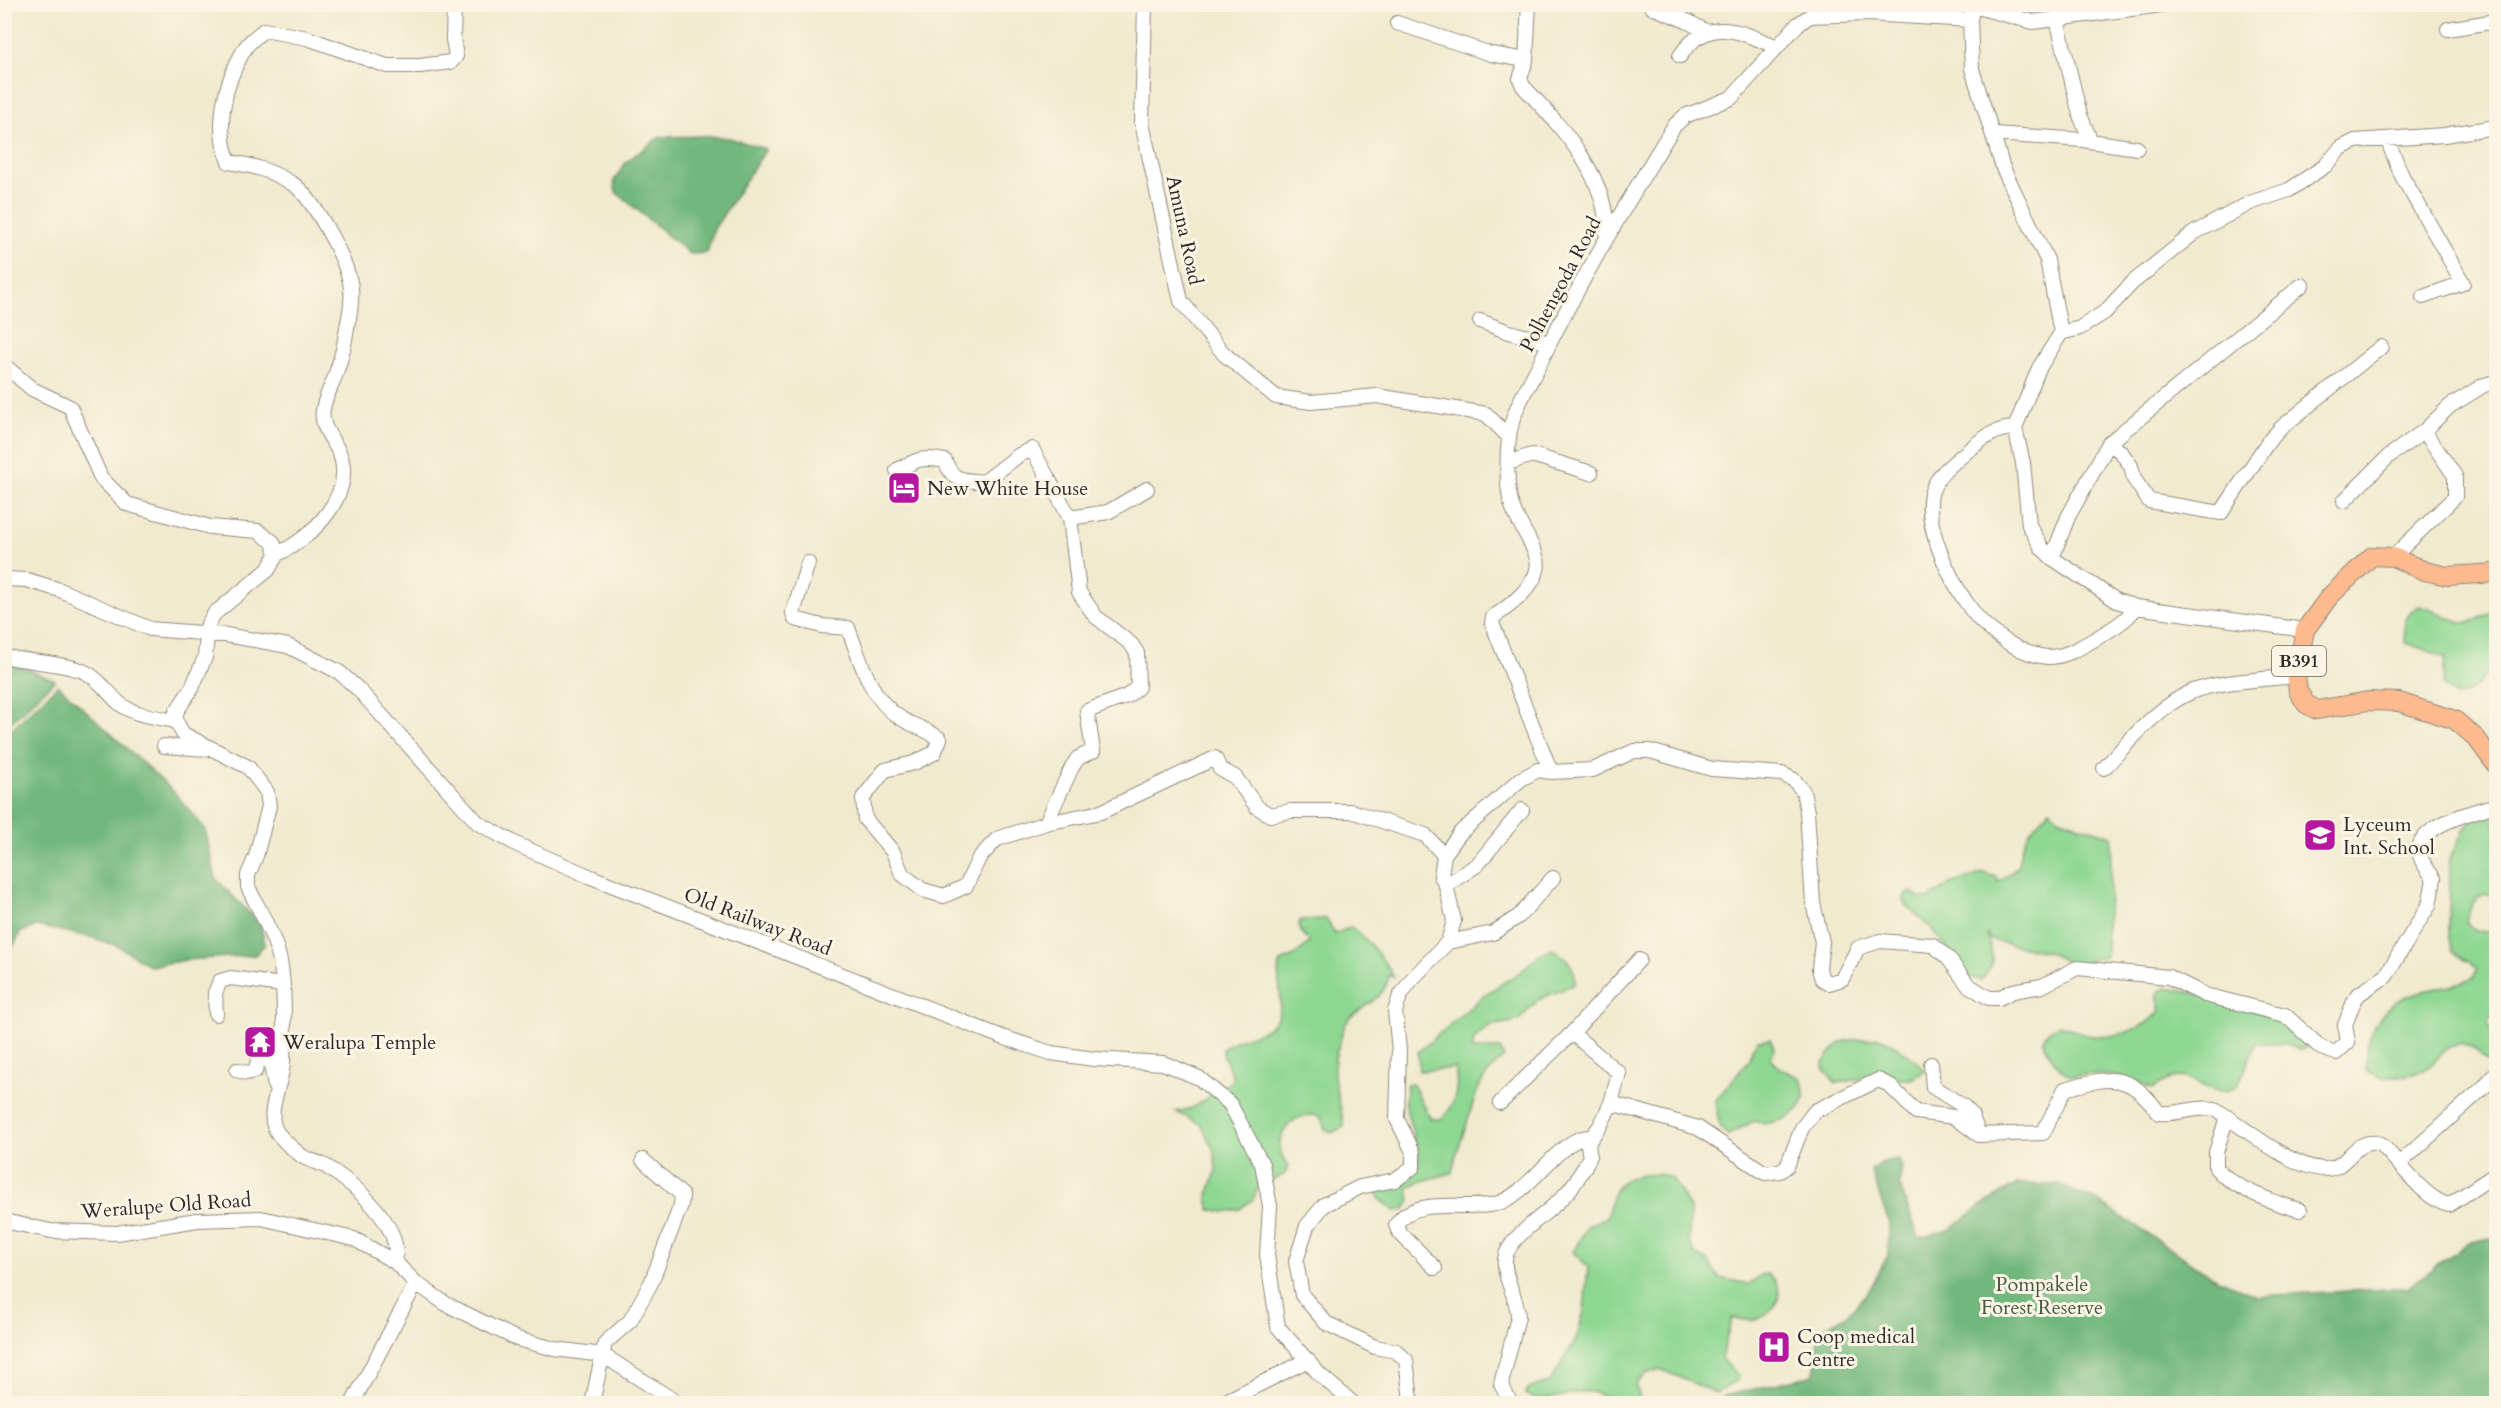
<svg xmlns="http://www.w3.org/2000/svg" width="2501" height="1408" font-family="Cardo,serif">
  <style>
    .green { fill: #8ed792; stroke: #5c815e; stroke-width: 1.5 }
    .forest { fill: #72b87c; stroke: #4e7254; stroke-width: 1.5 }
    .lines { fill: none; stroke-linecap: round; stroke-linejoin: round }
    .stream { stroke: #58b2d6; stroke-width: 3 }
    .minor-casing { stroke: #8e8a7d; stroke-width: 16 }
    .major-casing { stroke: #8e8a7d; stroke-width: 20 }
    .minor { stroke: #fff; stroke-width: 14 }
    .major { stroke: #fcba8e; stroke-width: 18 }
    .labels { text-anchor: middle; stroke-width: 6; stroke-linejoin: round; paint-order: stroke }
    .shield { fill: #fcf5e5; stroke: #6a6863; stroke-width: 1.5 }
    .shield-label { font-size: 18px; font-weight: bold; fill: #2b2b2b }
    .street-label { font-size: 20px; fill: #2b2b2b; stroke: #fcf5e5 }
    .poi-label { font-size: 20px; fill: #2b2b2b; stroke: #fcf5e5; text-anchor: start }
    .park-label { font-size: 20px; fill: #445645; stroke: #fcf5e5 }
  </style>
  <rect width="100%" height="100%" fill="#fcf5e5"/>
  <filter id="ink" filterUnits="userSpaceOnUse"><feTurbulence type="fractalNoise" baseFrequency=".0167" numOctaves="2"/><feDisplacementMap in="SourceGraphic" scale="12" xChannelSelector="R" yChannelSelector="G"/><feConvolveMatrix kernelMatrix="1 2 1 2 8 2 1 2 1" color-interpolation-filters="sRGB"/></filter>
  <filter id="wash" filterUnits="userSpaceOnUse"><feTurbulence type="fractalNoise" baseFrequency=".008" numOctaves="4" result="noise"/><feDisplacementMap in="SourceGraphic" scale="24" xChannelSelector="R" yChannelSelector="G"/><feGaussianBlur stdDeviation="1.35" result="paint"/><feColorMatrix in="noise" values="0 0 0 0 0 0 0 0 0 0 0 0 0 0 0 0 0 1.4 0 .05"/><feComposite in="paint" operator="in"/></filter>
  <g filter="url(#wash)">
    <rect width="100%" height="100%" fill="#f1eacf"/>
    <path class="green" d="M2418 606C2435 608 2457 625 2469 622 2478 621 2488 614 2496 610V664C2488 673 2472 695 2459 696 2452 696 2447 689 2443 685L2445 657 2406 643C2402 626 2404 616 2418 606Z
      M2050 809 2061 819 2112 836C2112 876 2106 916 2106 957L2071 964 2047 952 1991 940 1986 933C1992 954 1998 962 1981 980L1970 977 1929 926 1906 905 1903 900 1906 894 1912 892 1920 898 1929 899 1950 884 1984 873 1996 877 1998 882 2018 867C2022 836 2029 832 2050 809Z
      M2496 814V895C2478 889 2470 906 2466 921 2473 933 2484 932 2496 932V1005L2488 1023 2496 1037V1058L2490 1064 2473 1048 2461 1043 2445 1049 2432 1065 2414 1074 2382 1078 2366 1070C2365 1053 2367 1042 2375 1026 2398 982 2438 995 2474 977L2477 969 2469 961 2452 952 2449 939 2450 859 2464 829 2471 822Z
      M1327 919 1335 934 1351 927C1370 941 1381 957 1394 977L1389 976C1382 1005 1360 1003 1346 1023 1343 1028 1342 1035 1340 1041 1326 1078 1340 1092 1344 1127L1331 1133 1324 1128 1321 1117C1300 1109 1275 1129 1281 1153 1282 1157 1286 1162 1288 1165L1285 1174 1258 1188 1253 1199 1240 1209 1224 1212 1210 1209 1208 1195 1216 1172 1215 1153 1201 1124 1176 1112 1192 1108 1233 1080C1231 1068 1224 1061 1222 1049 1240 1032 1275 1039 1280 1009 1283 992 1276 979 1279 963L1294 956 1310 942 1300 930 1298 925 1301 920Z
      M1551 949C1567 956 1576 967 1575 984L1538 1000 1518 1021 1489 1026 1474 1039 1472 1049H1500L1504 1058C1475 1079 1475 1101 1464 1132 1459 1146 1454 1158 1452 1173L1422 1181 1408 1187 1410 1201 1405 1209 1395 1211 1379 1198 1377 1191C1385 1191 1391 1188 1399 1185 1435 1171 1410 1134 1406 1107 1404 1100 1406 1092 1407 1084L1412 1083 1431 1119H1441C1456 1106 1459 1086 1455 1068L1419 1071 1418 1052 1487 993 1519 973 1539 955Z
      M2164 988C2189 990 2286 1017 2301 1034 2304 1037 2306 1043 2308 1047L2301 1050 2284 1044 2256 1043 2237 1087C2206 1100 2195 1072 2173 1078 2166 1080 2158 1086 2151 1089 2134 1079 2112 1074 2091 1074 2085 1074 2078 1077 2072 1076 2060 1073 2046 1051 2043 1039L2048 1031 2059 1025C2069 1028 2078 1032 2087 1035 2111 1041 2146 1029 2161 1010L2157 994Z
      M1879 1037C1892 1042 1917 1059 1924 1070 1911 1086 1896 1077 1879 1076 1866 1075 1850 1082 1836 1083L1824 1070 1823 1063C1848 1027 1848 1046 1879 1037Z
      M1770 1039 1774 1048 1771 1058 1780 1069 1801 1078C1803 1085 1806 1095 1803 1102 1795 1119 1770 1127 1754 1121L1728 1135 1720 1128 1715 1101 1750 1059 1752 1049 1758 1040Z
      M1658 1174 1672 1178 1690 1208 1689 1242 1695 1254 1708 1261 1719 1278 1749 1284 1761 1275 1768 1274C1789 1289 1777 1313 1755 1320 1749 1322 1739 1318 1732 1318L1721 1359 1738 1375 1737 1381 1716 1393 1660 1369 1646 1374 1636 1384 1641 1403C1632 1404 1621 1405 1613 1402 1606 1400 1599 1393 1591 1392 1568 1389 1546 1408 1525 1394L1529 1389 1551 1381 1577 1337 1584 1311 1588 1267 1573 1252 1588 1225 1607 1217C1615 1180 1620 1176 1658 1174Z"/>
    <path class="forest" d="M705 136 729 138 766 149 714 229 707 253 690 254 616 192 614 181 626 162 660 137Z
      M5 661 55 680 5 728Z
      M58 685 174 792 205 829 216 879 260 924 265 944 255 955 186 960 150 966 120 947 94 938 37 926 21 932 5 960V735Z
      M1897 1159 1902 1167 1899 1184 1919 1238 1949 1230 1981 1206 2017 1184 2059 1185 2099 1202 2210 1275 2256 1296 2407 1288 2467 1243 2496 1237V1403H1714L1724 1396 1814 1375 1819 1330 1844 1317 1867 1294 1888 1255 1889 1224 1871 1170 1883 1162Z"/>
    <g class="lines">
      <path class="stream" d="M239 1398 290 1400 302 1404"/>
    </g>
  </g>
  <g filter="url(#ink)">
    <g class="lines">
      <g class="minor-casing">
        <path id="minor" d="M1145 4 1142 123 1181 301 1224 354 1276 397 1311 402 1377 396 1486 414 1509 437
          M1529 4 1526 60 1520 79 1523 86C1562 128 1608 175 1607 236
          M1973 4 1970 20 1972 69 2003 168 2047 260 2061 333 2039 368 2015 428 2023 463 2029 525 2042 548 2052 558 2117 601 2136 607 2305 630
          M1973 6 2033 22 2169 4
          M1652 7 1687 21 1707 32
          M1397 23 1491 54 1526 60
          M2448 29 2496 21
          M1680 56C1707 15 1740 31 1777 47
          M1994 134 2083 140 2089 137 2080 115 2057 19
          M2387 139 2402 176 2463 283 2423 297
          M2083 140 2137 148
          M1480 321 1506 331 1549 343
          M2061 333 2080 328 2105 312 2132 283 2194 233 2250 203 2289 190 2325 166 2341 148 2355 141 2444 135 2496 127
          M4 365 32 389 70 407 101 478 127 504 210 527 258 531 273 542 277 554 268 570 215 613 208 624 205 657 192 688 176 712V721L183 734 248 767 267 792 269 806 256 856 248 875V887C258 908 272 931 278 953 286 980 284 1034 283 1063 282 1081 268 1109 274 1126 277 1136 294 1150 302 1156 309 1161 319 1162 327 1167 355 1185 403 1225 395 1262
          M2015 428C1994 428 1980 441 1964 454 1951 465 1938 474 1932 491 1920 525 1960 604 1986 626 2002 640 2025 655 2047 657 2064 658 2083 646 2097 638 2111 629 2127 621 2136 607
          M2109 443 2121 452 2131 466 2134 479 2149 501 2221 513 2268 442 2282 427 2381 347
          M1508 463 1532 455 1591 473
          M897 470C916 460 923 456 945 461 954 483 962 479 984 482L1019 455 1032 449 1070 518
          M2344 501 2389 456 2424 431 2450 406 2484 385 2496 382
          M277 554C312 539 357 493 339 452 332 438 320 426 323 410 324 399 332 386 335 376 341 360 345 343 347 327 350 314 353 294 350 282 345 258 313 197 293 184 270 170 255 166 229 162 214 126 225 82 244 50 248 42 257 36 264 30L307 38 387 66H420L451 62 456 56 453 40 454 4
          M2393 557 2455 497V476L2424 431
          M2052 558 2068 517 2109 443 2302 285
          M808 563 793 613 795 619 822 626 848 628C860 658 869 698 899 717 912 726 927 729 940 739L934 753 914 763 885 770 863 798 865 819 893 852 902 874 923 890 944 896 966 886 979 858 997 839 1046 823 1101 812 1215 758 1220 769 1235 777 1257 807 1270 815 1291 811H1351L1425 835 1444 855
          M4 579 27 580 60 590 150 629 226 635 288 646 339 672 359 690 478 823 518 845 591 877 1002 1037 1051 1053 1094 1059 1163 1063 1199 1078 1230 1104 1262 1164 1270 1206 1267 1255 1278 1327 1320 1375 1354 1404
          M4 656C28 662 54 662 77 669 96 674 106 691 119 703 134 716 158 717 176 721
          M164 746 207 749
          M2104 768C2130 741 2156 708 2191 692 2218 681 2266 679 2296 676
          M1551 772 1492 623 1493 617C1509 607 1543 581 1537 559 1532 540 1518 524 1512 506 1506 490 1507 455 1509 438 1511 413 1527 389 1538 367 1578 284 1626 204 1674 126L1685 116 1731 98 1798 24 1810 16 1867 14 1970 20
          M1046 823 1072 767 1078 758 1093 751 1087 711 1127 696 1138 687 1137 653 1131 644 1095 616 1079 592 1070 518 1108 512 1147 489
          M1446 885 1477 865 1522 810
          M1448 942 1493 933 1519 916 1553 878
          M216 1014 215 993 220 981 231 978 282 985
          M1572 1033 1619 1073 1611 1103
          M1931 1064 1933 1087 1963 1106 1971 1114 1979 1135
          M237 1070 246 1073 255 1071 260 1055 266 1051 269 1053 275 1087
          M1500 1103 1572 1033 1639 960
          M2227 1117 2216 1152V1168C2233 1188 2274 1203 2300 1210
          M2400 1163 2484 1087 2496 1073
          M4 1221 51 1231 117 1233 197 1220 261 1218 354 1239 395 1262 416 1283 446 1304 517 1339 555 1349 603 1355 679 1404
          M1435 1268 1399 1232 1396 1225C1413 1195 1467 1211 1495 1204 1530 1196 1559 1136 1590 1137
          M1224 1402 1308 1360
          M352 1404 416 1283
          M592 1404 605 1343 630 1321 651 1283 681 1205 682 1195 643 1160
          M1413 1404 1411 1400 1406 1360 1396 1351 1375 1347 1326 1323 1302 1295 1296 1261 1307 1226 1324 1205 1360 1187 1395 1180 1413 1167V1152L1397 1119 1399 1050 1395 1011 1400 996 1412 979 1448 942 1454 921 1446 885 1441 876 1444 855 1460 833 1521 779 1538 770 1551 772 1593 770 1634 751H1650L1712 769 1782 774 1794 780 1803 791 1807 812 1813 903 1822 942 1819 969 1822 979 1829 983 1842 979 1858 948 1880 941 1933 945 1948 958 1968 985 1989 998H1999L2013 991 2042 986 2077 968 2169 977 2205 995 2285 1015 2321 1048 2336 1053 2348 1042 2345 1025 2354 1001 2359 994 2386 976 2429 905 2434 879C2429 871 2419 860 2419 850 2420 824 2477 811 2496 805
          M1511 1404 1501 1384 1518 1317C1518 1297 1503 1279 1505 1259 1508 1237 1547 1214 1562 1198 1573 1187 1583 1171 1590 1156 1585 1141 1592 1138 1600 1126 1604 1119 1607 1111 1611 1103L1698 1128 1765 1173 1780 1171 1787 1166 1802 1128 1815 1111 1878 1080 1889 1085 1916 1112 1954 1117 1979 1135 2043 1133 2065 1089C2111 1076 2129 1072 2159 1113 2180 1115 2193 1106 2215 1109 2244 1127 2292 1169 2325 1169 2350 1169 2352 1136 2381 1144 2399 1162 2426 1201 2449 1205L2496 1174"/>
      </g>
      <g class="major-casing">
        <path id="major" d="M2496 573 2447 576 2425 571 2393 557 2372 556 2329 597 2305 630 2296 676 2298 691 2306 704 2317 710 2368 701 2399 702 2455 720 2476 738 2496 765"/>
      </g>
      <use href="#minor" class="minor"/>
      <use href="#major" class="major"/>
    </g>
  </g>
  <defs>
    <g id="hotel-square" transform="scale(1.725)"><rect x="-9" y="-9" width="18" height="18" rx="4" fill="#b5179e" stroke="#fcf5e5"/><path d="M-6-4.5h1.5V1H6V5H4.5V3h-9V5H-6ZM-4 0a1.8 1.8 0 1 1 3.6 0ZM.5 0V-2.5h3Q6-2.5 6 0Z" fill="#fff"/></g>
    <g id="school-square" transform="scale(1.725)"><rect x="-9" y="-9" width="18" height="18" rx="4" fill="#b5179e" stroke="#fcf5e5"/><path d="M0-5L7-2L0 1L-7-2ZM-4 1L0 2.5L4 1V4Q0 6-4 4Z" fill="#fff"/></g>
    <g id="temple-square" transform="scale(1.725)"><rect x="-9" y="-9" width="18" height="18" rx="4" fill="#b5179e" stroke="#fcf5e5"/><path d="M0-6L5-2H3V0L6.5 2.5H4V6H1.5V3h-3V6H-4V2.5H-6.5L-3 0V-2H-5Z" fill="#fff"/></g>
    <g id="hospital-square" transform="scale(1.725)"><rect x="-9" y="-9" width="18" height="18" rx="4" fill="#b5179e" stroke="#fcf5e5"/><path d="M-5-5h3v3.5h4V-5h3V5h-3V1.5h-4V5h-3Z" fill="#fff"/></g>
  </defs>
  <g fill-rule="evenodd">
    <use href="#hotel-square" x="904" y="488"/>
    <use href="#school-square" x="2320" y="835"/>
    <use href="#temple-square" x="260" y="1042"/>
    <use href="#hospital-square" x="1774" y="1347"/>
  </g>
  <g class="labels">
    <rect class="shield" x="2272" y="646" width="54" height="30" rx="4.5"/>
    <g class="shield-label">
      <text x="2299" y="667">B391</text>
    </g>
    <g class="street-label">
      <text transform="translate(1185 230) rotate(78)" y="7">Amuna Road</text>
      <text transform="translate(1560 284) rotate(-62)" y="7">Polhengoda Road</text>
      <text transform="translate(758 921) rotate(21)" y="7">Old Railway Road</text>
      <text transform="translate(166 1205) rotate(-4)" y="7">Weralupe Old Road</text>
    </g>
    <g class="poi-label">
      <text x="927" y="495">New White House</text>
      <text x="2343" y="831">Lyceum<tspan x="2343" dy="23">Int. School</tspan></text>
      <text x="283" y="1049">Weralupa Temple</text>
      <text x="1797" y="1343">Coop medical<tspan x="1797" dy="23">Centre</tspan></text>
    </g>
    <g class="park-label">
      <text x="2042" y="1291">Pompakele<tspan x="2042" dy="23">Forest Reserve</tspan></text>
    </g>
  </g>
  <rect width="2501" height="1408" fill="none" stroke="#fcf5e5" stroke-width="24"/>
</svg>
